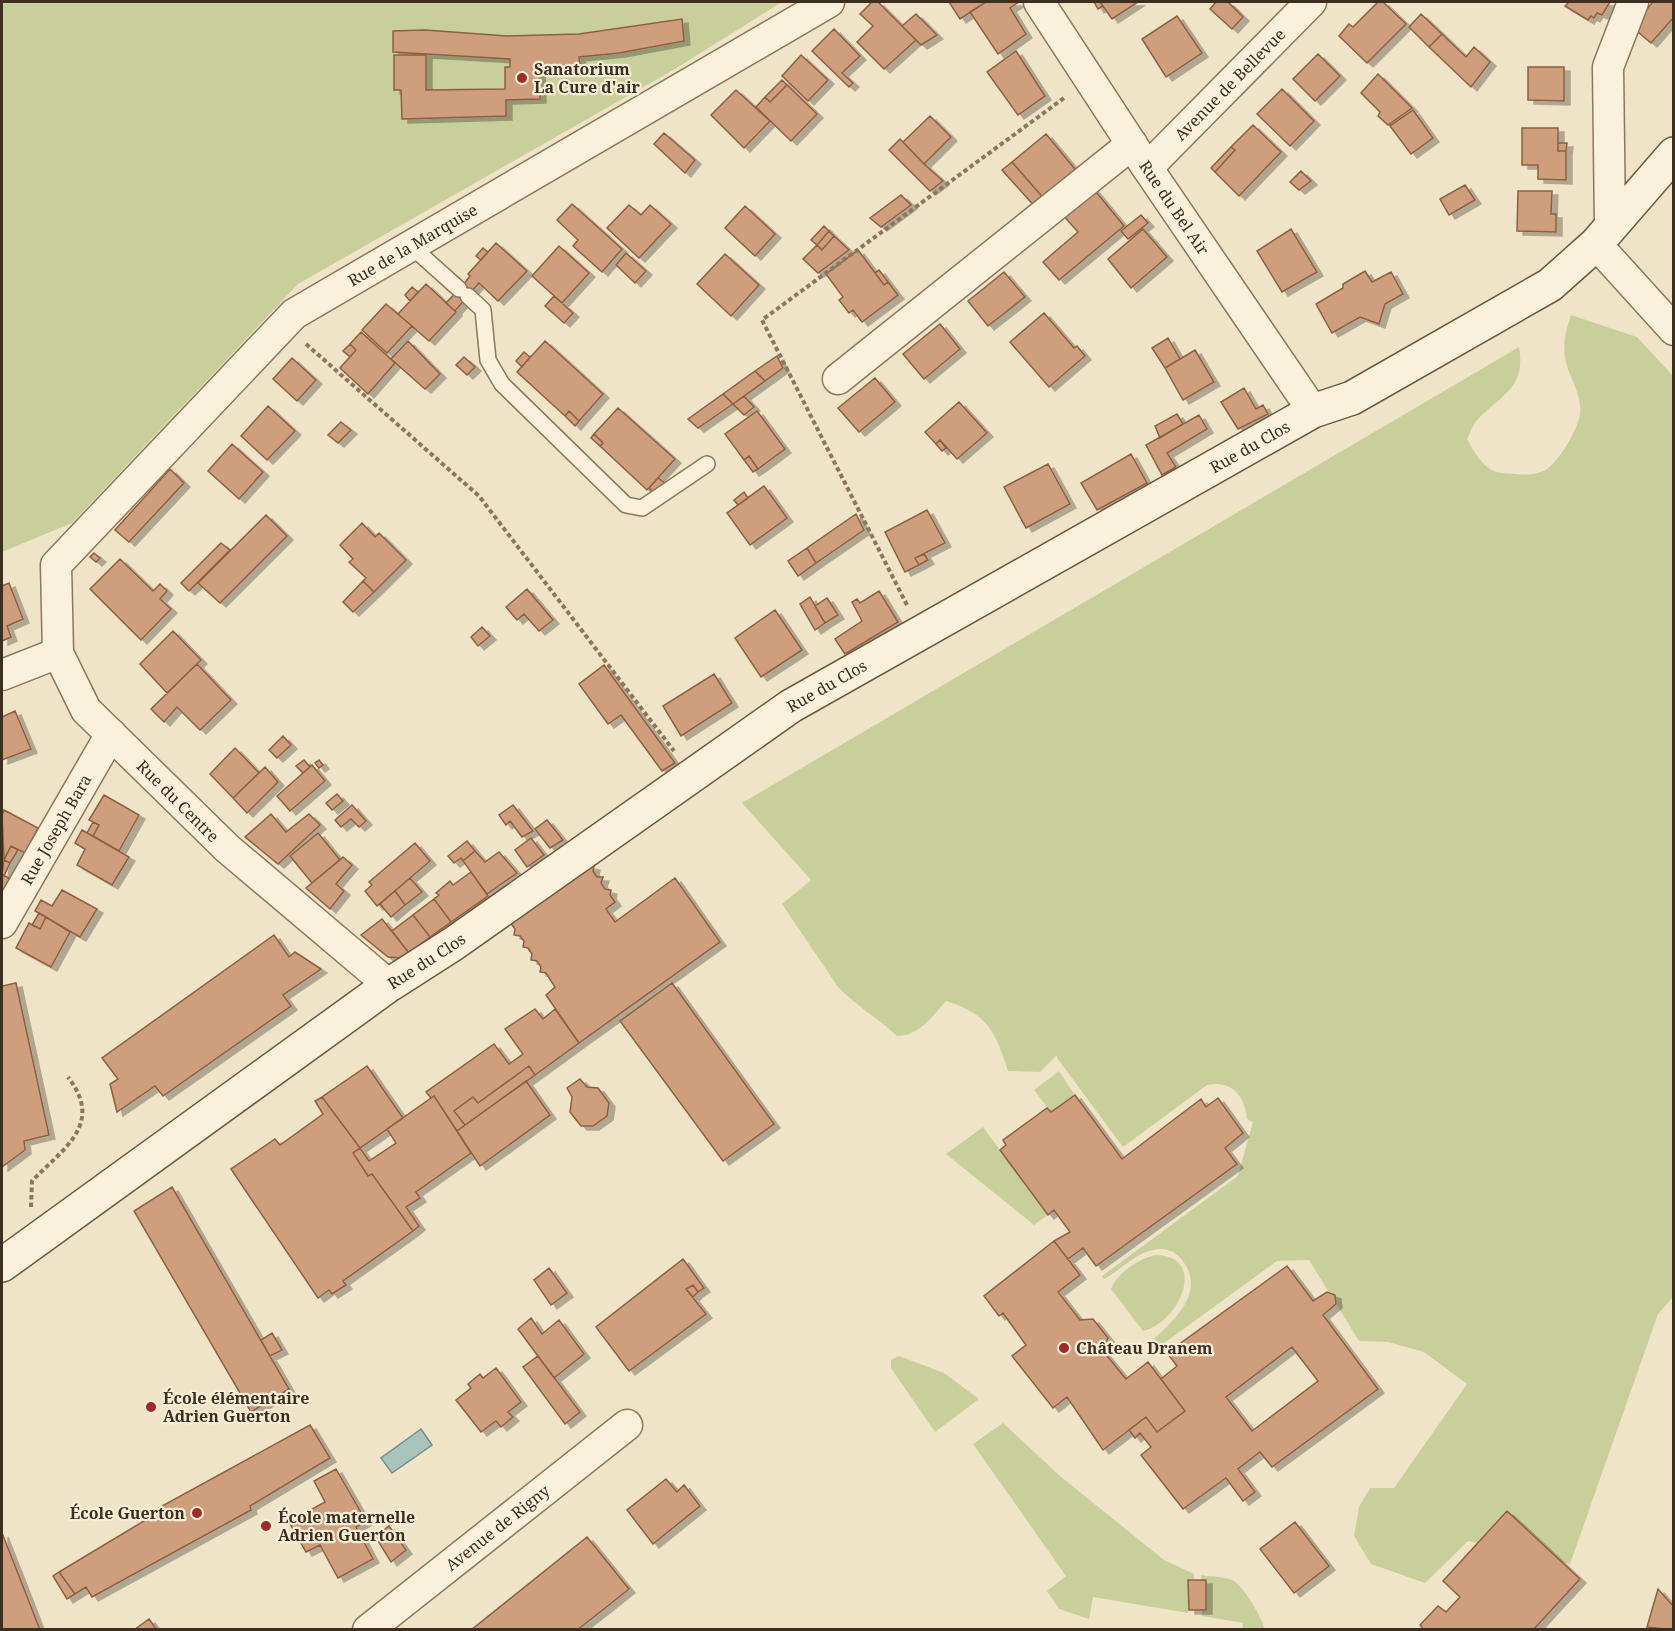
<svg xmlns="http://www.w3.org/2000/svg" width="1675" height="1631" font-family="'Noto Serif',serif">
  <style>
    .green { fill: #c9cf9b }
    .water { fill: #a9c4bc; stroke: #6f938a; stroke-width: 1.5 }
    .building { fill: #cf9f7d; stroke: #8d5f41; stroke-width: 1.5; fill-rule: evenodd; filter: url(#shadow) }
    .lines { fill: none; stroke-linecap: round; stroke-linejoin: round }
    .lane-casing { stroke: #8d765c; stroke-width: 18 }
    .street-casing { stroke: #8d765c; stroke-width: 33 }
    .secondary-casing { stroke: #6f573f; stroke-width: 36 }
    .path { stroke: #8d765c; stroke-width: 4; stroke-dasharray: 4.5 3; stroke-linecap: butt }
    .lane { stroke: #faf1dc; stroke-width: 15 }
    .street { stroke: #faf1dc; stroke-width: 30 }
    .secondary { stroke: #faf1dc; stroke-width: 33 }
    .poi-dot { fill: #9e2a2b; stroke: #f7eed8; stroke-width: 2 }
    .labels { text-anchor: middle; stroke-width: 4.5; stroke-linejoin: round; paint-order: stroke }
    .poi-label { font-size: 16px; font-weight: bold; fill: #3d2e20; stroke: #f7eed8; text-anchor: start }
    .street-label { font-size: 16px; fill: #3d2e20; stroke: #f7eed8 }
  </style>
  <defs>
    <filter id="shadow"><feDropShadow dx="6" dy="4" stdDeviation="0" flood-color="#0004"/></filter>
  </defs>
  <rect width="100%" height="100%" fill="#f0e4c8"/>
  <path class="green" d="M2 2H782L675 69 298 284 72 523 2 552Z
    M1571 315 1637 337 1674 377 1673 1297 1658 1314 1570 1564 1468 1541 1425 1583 1371 1564 1354 1536 1359 1507 1370 1488H1394L1467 1384 1424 1352 1388 1342 1359 1341 1309 1260 1277 1261 1156 1349 1151 1342C1174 1320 1207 1292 1182 1260 1175 1251 1164 1247 1153 1250 1134 1254 1121 1270 1104 1279L1102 1276 1238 1176 1253 1122 1247 1119C1245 1095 1231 1080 1207 1085L1123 1147 1057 1058V1055L1040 1072 1008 1071C995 1031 988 1014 946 1001 932 1017 919 1036 897 1036 878 1018 856 1006 838 987L782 904 811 880 742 803 1519 347C1526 387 1503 394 1479 418 1473 423 1471 432 1467 439 1474 452 1485 472 1502 473 1516 474 1535 477 1547 469 1560 460 1578 429 1580 414 1582 398 1573 383 1568 369 1561 350 1565 333 1571 315Z
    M1059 1071 1075 1095 1051 1112 1034 1090Z
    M983 1127 1048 1215 1034 1225 946 1154Z
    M1155 1255C1208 1255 1181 1322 1143 1331L1111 1289C1118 1272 1137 1260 1155 1255Z
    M899 1356 944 1373 979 1399 935 1432 891 1368V1360Z
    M1003 1423 1060 1476 1164 1560 1194 1574V1580L1188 1581V1613L1093 1597 1089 1619 1059 1609 1047 1591 1066 1576 973 1444Z
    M1201 1575C1211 1577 1225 1576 1234 1581 1243 1586 1264 1620 1264 1629H1242L1243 1623 1202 1616Z"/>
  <path class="water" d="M421 1429 432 1445 392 1473 381 1458Z"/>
  <path class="building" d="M872 2H878L916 40 884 69 857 42 873 26 860 14Z
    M949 2H986L960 19Z
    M986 2H1019L1010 8 1026 34 998 54 970 12Z
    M1094 2H1100L1103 6 1098 9Z
    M1100 2H1138L1112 19Z
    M1216 2H1228L1243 17 1232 29 1210 9Z
    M1378 2H1383L1406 24 1367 63 1339 36 1349 24 1353 27Z
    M1569 2H1610L1602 15 1597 13 1594 18 1591 16 1588 20 1565 6Z
    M1650 2H1674V17L1651 43 1632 27 1652 3Z
    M916 14 937 35 921 45 902 26Z
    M1421 14 1442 34 1429 47 1409 27Z
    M1177 16 1202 53 1166 77 1142 39Z
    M682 19 684 41 619 53 579 57 580 65 539 66 540 99 506 100V116L402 119 401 90H394V55H426V90L505 89V67H510V59L393 52V31L425 30 507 36 579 34Z
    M834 29 860 56 842 73 853 83 849 87 812 51Z
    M1442 34 1466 57 1474 47 1490 62 1471 87 1429 47Z
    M1016 51 1045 96 1018 115 987 72Z
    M1318 54 1340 76 1315 101 1293 79Z
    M801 55 828 80 808 101 782 76Z
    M1528 67H1564V101L1528 100Z
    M1378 74 1412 108 1388 125 1378 116 1380 112 1361 93Z
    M782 80 787 85 770 102 765 97Z
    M787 85 817 114 791 141 756 107 765 97 770 102Z
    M1282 89 1314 121 1290 146 1257 114Z
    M736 90 770 121 744 148 711 115Z
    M1413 110 1433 138 1411 154 1390 126Z
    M930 116 951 137 924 164 903 142Z
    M1253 125 1281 152 1239 196 1215 172 1235 150 1231 147Z
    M1522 128H1558V151H1566V180L1538 179V165H1522Z
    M664 133 695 160 685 173 654 144Z
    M1046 134 1079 174 1046 201 1012 162Z
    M900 139 924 164 943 181 930 191 889 150Z
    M1558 143H1567L1566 151H1558Z
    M1231 147 1235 150 1215 172 1211 168Z
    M1012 162 1046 201 1037 209 1002 170Z
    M1301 171 1311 181 1299 190 1290 182Z
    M1465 185 1475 200 1449 215 1440 199Z
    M1092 187 1124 226 1059 280 1043 262 1078 232 1061 213Z
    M1518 191H1552L1551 214H1556V232L1517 231Z
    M901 195 911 205 881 227 870 218Z
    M572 204 622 249 602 272 573 246 578 240 557 220Z
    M629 205 641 215 650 205 671 224 639 258 607 228Z
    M745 206 775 234 755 256 725 228Z
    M1141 215 1148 223 1128 239 1121 231Z
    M824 226 829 231 817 245 811 240Z
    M1143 229 1167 257 1131 288 1108 259Z
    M1291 229 1317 272 1282 292 1257 251Z
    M829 231 834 236 822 250 817 245Z
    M834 236 849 250 818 273 803 259 817 245 822 250Z
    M496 243 527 271 498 301 479 283 472 291 464 284 470 276 468 274Z
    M559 246 589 273 562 303 532 276Z
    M483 248 488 252 481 260 476 256Z
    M858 250 884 285 888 282 898 295 862 322 853 310 849 313 839 300 843 297 826 274Z
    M626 253 646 271 635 283 616 265Z
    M725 254 759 285 731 316 697 284Z
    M879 270 888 282 884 285 875 273Z
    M1365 271 1372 282 1391 272 1403 294 1385 304 1379 324 1360 317 1332 333 1316 304 1343 288V284Z
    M1004 272 1025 297 988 326 968 301Z
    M426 284 456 312 429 341 398 314Z
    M464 284 472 291 455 311 446 303Z
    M412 287 418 292 410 301 405 295Z
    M554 296 573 313 564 323 545 306Z
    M386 304 412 326 387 353 362 330Z
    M1044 313 1074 348 1077 346 1085 356 1049 387 1010 342Z
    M940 324 960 349 924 379 903 354Z
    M361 332 395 363 368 394 340 368 356 350 350 344Z
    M1168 338 1180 359 1165 368 1152 348Z
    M408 341 440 374 425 389 391 359Z
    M545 341 603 394 579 421 569 411 565 416 517 372Z
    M350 344 356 350 350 357 343 351Z
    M1195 350 1214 382 1183 400 1165 368Z
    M524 352 530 357 522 367 516 361Z
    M777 356 783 368 765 381 755 371Z
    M464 357 475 367 467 375 456 365Z
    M292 358 316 380 297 401 273 379Z
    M755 371 765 381 733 404 723 394Z
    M875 378 895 402 859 432 838 408Z
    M1244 388 1256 409 1263 405 1268 414 1238 429 1221 402Z
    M723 394 733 404 698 428 688 419Z
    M744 396 754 407 744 415 733 404Z
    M959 402 987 433 957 459 940 440 936 444 925 432Z
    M268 406 295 431 267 460 241 436Z
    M618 408 675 459 647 490 600 446 603 443 594 434Z
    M569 411 579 421 575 426 565 416Z
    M757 411 785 449 758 469 749 456 744 460 725 434Z
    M1177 414 1183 424 1160 438 1155 426Z
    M1199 415 1207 429 1167 453 1176 467 1162 475 1146 445Z
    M341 422 351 430 338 443 328 435Z
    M594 434 603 443 600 446 591 438Z
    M940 440 946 448 942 451 936 444Z
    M232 444 263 472 239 499 208 471Z
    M1131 454 1147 483 1097 510 1081 483Z
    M749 456 758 469 753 472 744 460Z
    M1048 464 1070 504 1026 528 1004 487Z
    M170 469 184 483 129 542 115 530Z
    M658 478 665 483 655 494 649 488Z
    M764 486 787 518 750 545 727 513Z
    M744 492 748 498 738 505 734 500Z
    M927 510 945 543 915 558 919 565 905 572 885 532Z
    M856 514 864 530 816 563 807 548Z
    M266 515 287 536 220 603 198 583Z
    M362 523 375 537 379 533 406 560 374 592 363 581 366 578 349 562 353 559 340 545Z
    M221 543 230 550 189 591 181 583Z
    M807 548 816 563 798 576 788 561Z
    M94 553 100 558 96 562 90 557Z
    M924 554 928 560 919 565 915 558Z
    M120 559 153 591 160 584 167 591 160 599 171 609 141 640 90 589Z
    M363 581 374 592 353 612 343 602Z
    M9 583 23 619 7 626 11 637 2 641V586Z
    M527 589 553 620 539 631 524 614 517 620 506 607Z
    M879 591 898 622 845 654 835 639 862 621 852 602 857 599 860 603Z
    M810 597 825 623 815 630 800 604Z
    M827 598 838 615 825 623 815 606Z
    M775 610 802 650 761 677 735 638Z
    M482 627 490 636 478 646 471 637Z
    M173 631 201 660 167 693 140 664Z
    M197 664 231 700 200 730 177 707 164 722 151 709Z
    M604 665 675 763 662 771 621 715 608 724 579 684Z
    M714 674 732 703 681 736 663 706Z
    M15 711 31 749 2 760V717Z
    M283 736 291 745 277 758 269 750Z
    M235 748 259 773 233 798 210 774Z
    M304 760 310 767 303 773 296 766Z
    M319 760 323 765 319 768 315 763Z
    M312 765 325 781 290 811 277 796Z
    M265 767 278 782 247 813 233 798Z
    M337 794 343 801 332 810 326 803Z
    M104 795 139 815 119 851 93 836 99 825 89 820Z
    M352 805 366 821 359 827 351 819 341 827 335 820Z
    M513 805 533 831 522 837 510 821 506 825 499 815Z
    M4 810 38 828 25 853 11 846 4 860 2 815Z
    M271 814 286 832 309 814 320 825 278 864 245 837Z
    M547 820 563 840 550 848 535 829Z
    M93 822 99 825 93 836 87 833Z
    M82 830 129 857 112 885 77 865 85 849 75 843Z
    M318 833 340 860 312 883 290 856Z
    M531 838 544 855 527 867 515 850Z
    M467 841 475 851 463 861 461 858 454 863 448 856Z
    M415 843 430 861 377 906 365 891 372 885 369 882Z
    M11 846 18 850 10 863 4 860Z
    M475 851 485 862 499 852 517 873 487 894 463 861Z
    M343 857 352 865 336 884 344 891 330 909 306 888Z
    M4 860 10 863 4 876 2 874Z
    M588 865 594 866 593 871 597 877H603L601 883 605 889 611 890 610 895 615 902 606 909 615 922 675 878 720 942 579 1043 546 995 555 987 546 973 540 972 541 967 537 961 531 960 532 954 528 948 523 947 524 941 520 936 514 935 515 929 510 922Z
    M471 872 488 896 451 922 434 899 439 895 436 893 450 881 453 885Z
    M2 874 10 879 2 893Z
    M410 878 422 892 405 905 395 891Z
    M62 890 97 909 80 937 35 911 41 900 52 906Z
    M395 891 405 905 391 917 380 904Z
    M434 899 451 922 430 937 413 915Z
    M39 913 46 917 40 929 32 925Z
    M413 915 430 937 409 953 392 931Z
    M46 917 70 932 51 967 16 948 29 923 40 929Z
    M382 919 409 953 401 958 388 957 361 935Z
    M274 935 289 957 295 952 321 969 283 995 291 1006 163 1096 155 1086 117 1112 110 1084 118 1079 102 1058Z
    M16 983 49 1135 24 1141 25 1150 2 1167V986Z
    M672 983 774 1124 723 1161 620 1021Z
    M535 1009 543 1019 555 1009 579 1043 535 1075 529 1066 478 1103 473 1097 454 1111 465 1125 457 1131 434 1096 431 1098 426 1092 494 1044 509 1064 523 1054 505 1029Z
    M367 1066 403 1118 360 1148 322 1097Z
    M529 1066 535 1075 465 1125 454 1111 473 1097 478 1103Z
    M580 1079 587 1087 598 1088 609 1103 607 1116 593 1126H581L570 1112 572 1097 567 1088Z
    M526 1081 550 1115 480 1166 457 1131Z
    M1075 1095 1122 1159 1201 1099 1206 1107 1218 1098 1243 1133 1225 1148 1237 1164 1096 1266 1083 1248 1068 1259 1054 1241 1070 1232 1054 1210 1048 1215 1000 1150 1006 1145 1003 1140 1047 1108 1051 1112Z
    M434 1096 471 1153 416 1192 420 1198 406 1207 419 1226 413 1231 372 1174 368 1176 353 1153 360 1148 369 1161 396 1143 387 1129Z
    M322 1097 360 1148 353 1153 368 1176 372 1174 413 1231 343 1281 346 1285 332 1294 329 1290 318 1298 231 1169 275 1139 280 1145 323 1114 315 1101Z
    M172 1187 289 1389 251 1412 134 1211Z
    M1054 1241 1080 1275 1058 1292 1080 1320 1093 1319 1108 1338 1103 1351 1126 1379 1148 1362 1185 1411 1157 1432 1146 1417 1103 1450 1067 1397 1053 1408 1012 1356 1026 1345 1003 1313 999 1316 984 1296Z
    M683 1259 704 1288 698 1292 693 1285 686 1289 706 1314 629 1371 596 1327Z
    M1287 1266 1313 1301 1327 1292 1335 1295 1336 1304 1323 1315 1378 1389 1272 1467 1260 1452 1238 1469 1255 1492 1243 1501 1226 1478 1183 1509 1141 1455 1151 1447 1140 1433 1135 1438 1129 1430 1146 1417 1157 1432 1185 1411 1161 1379 1177 1366 1167 1353ZM1292 1347 1318 1381 1252 1431 1226 1397Z
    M549 1268 567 1293 551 1305 534 1280Z
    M693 1285 698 1292 693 1297 686 1289Z
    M531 1318 542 1334 559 1320 584 1354 554 1378 518 1329Z
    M272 1333 282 1350 270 1356 261 1340Z
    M538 1356 580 1412 565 1424 523 1367Z
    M496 1368 521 1402 508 1412 513 1417 501 1427 496 1421 481 1432 456 1400 471 1388 468 1384 480 1374 483 1378Z
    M310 1425 330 1458 250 1506 251 1510 92 1597 86 1587 75 1594 59 1572 144 1521 142 1517Z
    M336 1469 366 1521 356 1527 373 1559 338 1578 320 1545 306 1552 289 1522 325 1502 314 1481Z
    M666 1479 677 1492 684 1485 700 1506 653 1544 627 1510Z
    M1507 1511 1580 1579 1533 1630H1424L1420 1625 1438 1606 1446 1612 1460 1597 1443 1581Z
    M1295 1522 1329 1566 1294 1593 1260 1549Z
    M389 1526 406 1550 391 1562 375 1536Z
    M2 1533 19 1576 40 1630H2Z
    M587 1537 629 1589 609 1605 577 1630H471Z
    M59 1572 75 1594 67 1599 53 1576Z
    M1188 1580H1206V1610H1189Z
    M1658 1589 1674 1607V1630L1647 1627Z
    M149 1619 157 1630H134Z"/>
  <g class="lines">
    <g class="lane-casing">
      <path id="lane" d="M411 246 459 289
        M468 296 483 310 488 360 502 384 626 505 642 508 707 464"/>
    </g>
    <g class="street-casing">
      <g id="street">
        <path id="s1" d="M1039 2 1146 166 1313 411"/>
        <path id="s2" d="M1146 166 1156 159 1311 2"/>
        <path d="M1610 227 1608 67 1633 2"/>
        <path d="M1596 244 1674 330"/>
        <path d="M838 379 1132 144"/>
        <path d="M2 675 58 653"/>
        <path id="s3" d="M2 923 111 734"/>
        <path id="s4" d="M389 985 228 849 86 710 58 653 56 565 294 314 829 2"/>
        <path id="s5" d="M368 1630 627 1425"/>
      </g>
    </g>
    <g class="secondary-casing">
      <g id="secondary">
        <path id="s6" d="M2 1265 389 985 453 944 791 706 1313 411 1352 398 1550 285 1596 244 1674 154"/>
      </g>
    </g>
    <path class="path" d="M306 344 479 496 674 751
      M907 605 762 320 1064 98
      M31 1207 32 1181C65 1147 104 1124 68 1077"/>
    <use href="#lane" class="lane"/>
    <use href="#street" class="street"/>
    <use href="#secondary" class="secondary"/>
  </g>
  <g class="poi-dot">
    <circle cx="522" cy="78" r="6"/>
    <circle cx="1064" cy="1348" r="6"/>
    <circle cx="151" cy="1407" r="6"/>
    <circle cx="197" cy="1513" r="6"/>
    <circle cx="266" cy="1526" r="6"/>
  </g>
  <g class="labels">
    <g class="poi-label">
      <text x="534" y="75">Sanatorium<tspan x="534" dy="18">La Cure d'air</tspan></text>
      <text x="1076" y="1354">Château Dranem</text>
      <text x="163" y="1404">École élémentaire<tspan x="163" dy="18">Adrien Guerton</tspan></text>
      <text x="185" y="1519" text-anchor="end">École Guerton</text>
      <text x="278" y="1523">École maternelle<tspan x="278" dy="18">Adrien Guerton</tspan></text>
    </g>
    <g class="street-label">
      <text dy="6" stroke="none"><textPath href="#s2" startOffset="117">Avenue de Bellevue</textPath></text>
      <text dy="6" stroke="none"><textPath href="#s1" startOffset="246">Rue du Bel Air</textPath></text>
      <text dy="6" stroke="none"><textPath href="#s4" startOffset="1044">Rue de la Marquise</textPath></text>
      <text dy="6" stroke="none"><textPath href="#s6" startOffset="1494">Rue du Clos</textPath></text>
      <text dy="6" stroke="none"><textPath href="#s6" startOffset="1008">Rue du Clos</textPath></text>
      <text transform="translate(178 801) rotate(45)" y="6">Rue du Centre</text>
      <text dy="6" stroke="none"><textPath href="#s3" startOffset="108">Rue Joseph Bara</textPath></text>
      <text dy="6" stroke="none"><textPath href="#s6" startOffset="522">Rue du Clos</textPath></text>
      <text dy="6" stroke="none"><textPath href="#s5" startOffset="165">Avenue de Rigny</textPath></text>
    </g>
  </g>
  <rect width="1675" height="1631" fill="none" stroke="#3d2e20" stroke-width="6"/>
</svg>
